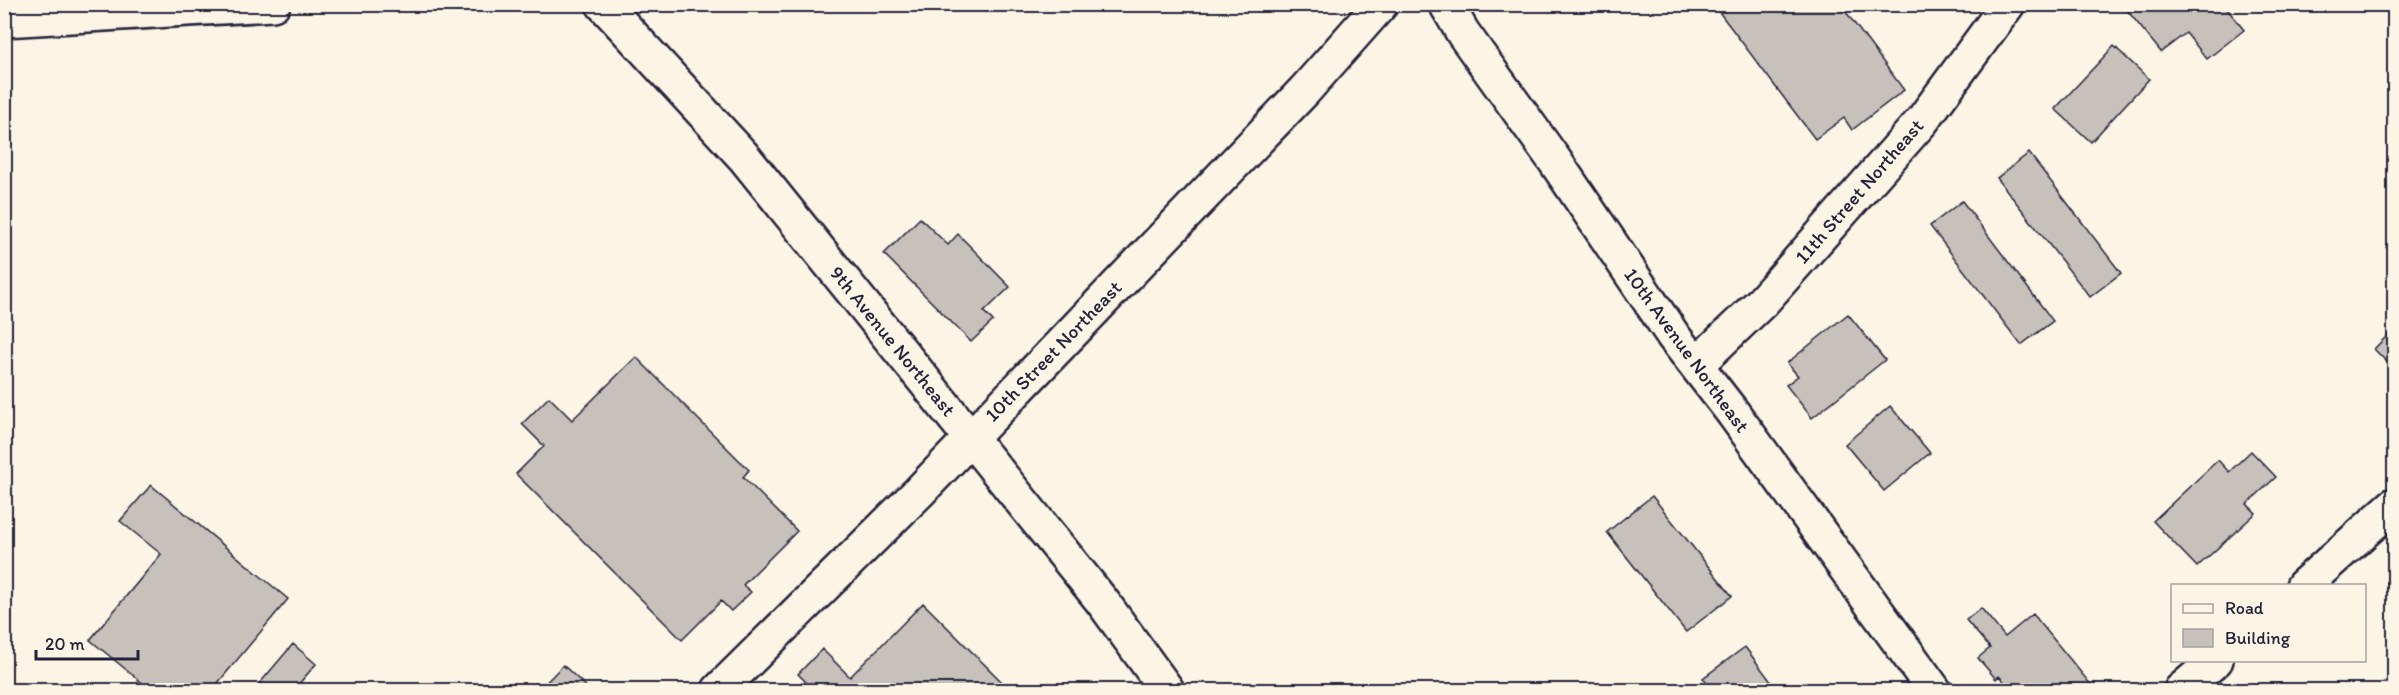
<svg xmlns="http://www.w3.org/2000/svg" width="2399" height="695" font-family="Itim,sans-serif">
  <style>
    .building { fill: #c6c1bb; stroke: #22223b; stroke-width: 1.5 }
    .lines { fill: none; stroke-linecap: round; stroke-linejoin: round }
    .minor-casing { stroke: #22223b; stroke-width: 38 }
    .minor { stroke: #fcf5e5; stroke-width: 33 }
    .labels { text-anchor: middle; stroke-width: 4.5; stroke-linejoin: round; paint-order: stroke }
    .street-label { font-size: 20px; fill: #22223b; stroke: #fcf5e5 }
  </style>
  <rect width="100%" height="100%" fill="#fcf5e5"/>
  <filter id="ink" filterUnits="userSpaceOnUse"><feTurbulence type="fractalNoise" baseFrequency=".0167" numOctaves="2"/><feDisplacementMap in="SourceGraphic" scale="12" xChannelSelector="R" yChannelSelector="G"/><feConvolveMatrix kernelMatrix="1 2 1 2 8 2 1 2 1" color-interpolation-filters="sRGB"/></filter>
  <g filter="url(#ink)">
    <path class="building" d="M1713 4H1840L1904 90 1852 130 1844 118 1815 139Z
      M2122 4H2223L2244 30 2207 59 2186 33 2161 52Z
      M2114 46 2149 79 2091 142 2055 109Z
      M2029 153 2121 273 2090 297 1997 178Z
      M1962 201 2053 321 2021 345 1930 226Z
      M920 218 948 245 958 234 1010 287 984 312 993 321 971 342 884 254Z
      M1848 314 1885 360 1812 418 1786 385 1798 376 1787 363Z
      M2394 329V369L2374 349Z
      M636 357 749 470 743 477 797 531 743 585 751 592 731 611 721 601 682 640 516 474 544 446 522 424 549 397 572 420Z
      M1890 406 1930 453 1884 491 1845 444Z
      M2251 451 2276 477 2247 504 2256 513 2197 567 2153 521 2218 460 2229 472Z
      M151 485 288 599 212 690H151L90 640 161 554 120 521Z
      M1652 496 1732 596 1686 632 1607 532Z
      M923 603 1010 690H814L798 674 822 649 850 677Z
      M1981 608 2005 637 2033 614 2092 686 2086 690H2012L1999 676 1996 679 1978 658 1990 648 1966 620Z
      M293 644 316 664 297 686 302 690H254Z
      M1745 647 1772 683 1762 690H1712L1703 678Z
      M563 665 590 690H539Z"/>
    <g class="lines">
      <g class="minor-casing">
        <path id="minor" d="M603 4 744 157 1102 601 1167 690
          M1446 4 1463 33 1555 161 1674 337 1733 413 1934 690
          M4 20 273 4
          M1696 365 1763 301 1922 121 2008 4
          M2303 586 2394 505
          M719 690 919 492 1305 90 1381 4
          M2181 690 2216 660"/>
      </g>
      <use href="#minor" class="minor"/>
    </g>
  </g>
  <g class="labels">
    <g class="street-label">
      <text transform="translate(1859 191) rotate(-49)" y="7">11th Street Northeast</text>
      <text transform="translate(893 341) rotate(51)" y="7">9th Avenue Northeast</text>
      <text transform="translate(1687 350) rotate(54)" y="7">10th Avenue Northeast</text>
      <text transform="translate(1053 351) rotate(-46)" y="7">10th Street Northeast</text>
    </g>
  </g>
  <rect width="2399" height="695" fill="none" stroke="#fcf5e5" stroke-width="24"/>
  <rect x="12" y="12" width="2375" height="671" fill="none" stroke="#22223b" stroke-width="2" filter="url(#ink)"/>
  <rect x="2171" y="584" width="195" height="78" fill="#fcf5e5" stroke="#a5a1a1" stroke-width="1.5"/>
  <rect x="2183" y="604" width="30" height="9" fill="#fcf5e5" stroke="#a5a1a1" stroke-width="1.5"/>
  <text x="2225" y="614" font-size="18" fill="#22223b">Road</text>
  <rect x="2183" y="629" width="30" height="18" fill="#c6c1bb" stroke="#a5a1a1" stroke-width="1.5"/>
  <text x="2225" y="644" font-size="18" fill="#22223b">Building</text>
  <path d="M36 650v9h102v-9" fill="none" stroke="#22223b" stroke-width="3"/>
  <text x="45" y="650" font-size="18" fill="#22223b" stroke="#fcf5e5" stroke-width="4.5" paint-order="stroke">20 m</text>
</svg>
